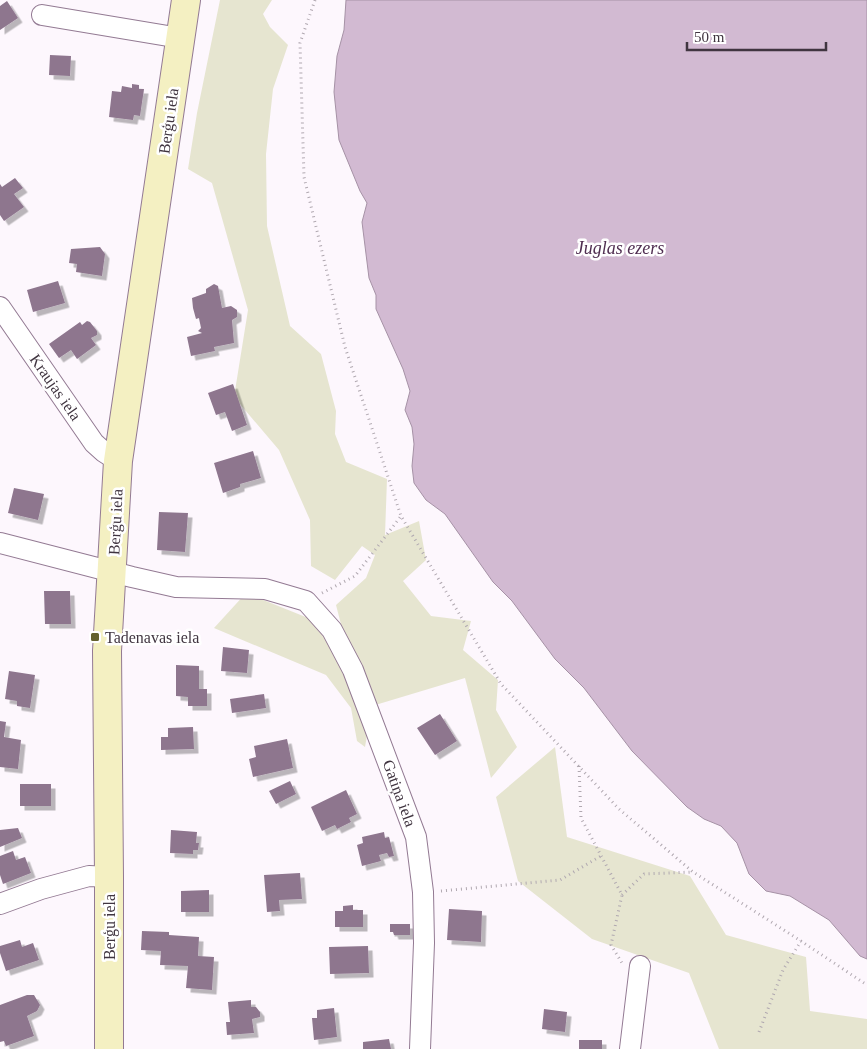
<svg xmlns="http://www.w3.org/2000/svg" width="867" height="1049" font-family="'Times New Roman',serif">
  <style>
    .green { fill: #e6e5d0 }
    .water { fill: #d2bad2; stroke: #a692a6 }
    .building { fill: #8e768e; filter: url(#shadow) }
    .lines { fill: none; stroke-linecap: round; stroke-linejoin: round }
    .street-casing { stroke: #937a93; stroke-width: 22 }
    .secondary-casing { stroke: #937a93; stroke-width: 30 }
    .path { stroke: #b0a8b0; stroke-width: 3; stroke-dasharray: 1 4; stroke-linecap: butt }
    .street { stroke: #fff; stroke-width: 20 }
    .secondary { stroke: #f4f0c2; stroke-width: 28 }
    .poi-dot { fill: #64602d; stroke: #fff; stroke-width: 2 }
    .labels { text-anchor: middle; stroke-width: 5; stroke-linejoin: round; paint-order: stroke }
    .street-label { font-size: 16px; fill: #403540; stroke: #fff }
    .poi-label { font-size: 16px; fill: #403540; stroke: #fff; text-anchor: start }
    .water-label { font-size: 18px; font-style: italic; fill: #502e51; stroke: #fff }
  </style>
  <defs>
    <filter id="shadow"><feDropShadow dx="4.5" dy="4.5" stdDeviation="0" flood-color="#0004"/></filter>
  </defs>
  <rect width="100%" height="100%" fill="#fdf7fd"/>
  <path class="green" d="M220 0H272L263 14 270 27 288 45 273 89 266 154 267 226 290 326 321 354 336 411 335 434 346 462 387 479 385 535 419 521 426 560 403 581 431 616 471 621 463 650 498 680 496 710 517 747 491 778 465 678 372 706 365 747 357 741 351 708 326 675 214 628 246 593 343 632 336 605 366 578 375 555 362 546 335 580 311 566 310 520 279 450 234 397 248 310 212 183 188 169 197 113Z
    M555 747 567 837 690 876 726 935 806 957 810 1011 867 1019V1049H719L689 973 592 939 518 881 496 797Z"/>
  <path class="water" d="M346 0H867V959L860 956 829 920 790 896 766 891 749 874 737 843 721 826 704 819 687 807 632 751 584 688 555 659 512 601 493 582 445 514 426 500 414 483 412 466 414 444 412 427 405 410 410 391 403 369 376 309V295L369 278 362 222 367 203 360 191 339 140 334 92 337 56 344 30Z"/>
  <path class="building" d="M7 1 18 18 0 30V6Z
    M50 55 71 56 70 76 49 75Z
    M132 84 139 85V89H144L140 116 134 115 133 120 109 117 112 91 121 92 122 86 132 88Z
    M15 178 23 188 14 194 24 207 4 221 0 215V184L2 187Z
    M100 247 105 254 102 276 76 272 77 264 69 263 71 249Z
    M58 281 65 303 33 312 27 290Z
    M214 284 218 286 222 308 231 306 237 310V317L232 320 234 343 214 347 215 351 191 356 187 337 202 333 198 331 201 328 199 318 196 319 193 308 192 298 206 293V289Z
    M87 321 90 322 97 331V335L91 338 96 345 77 359 71 350 59 358 49 344 80 322 82 325Z
    M233 384 247 425 232 431 225 412 216 415 208 393Z
    M253 451 261 478 240 484V487L223 493 214 463Z
    M14 488 44 494 38 520 8 513Z
    M159 512 188 513 185 552 157 550Z
    M44 591H70L71 624H45Z
    M223 647 249 650 247 673 221 671Z
    M176 665 199 666V689H207V706H188V697L176 696Z
    M9 671 35 675 30 708 17 706V701L5 699Z
    M264 694 266 708 232 713 230 699Z
    M440 714 457 741 435 755 417 728Z
    M0 721 6 722 4 737 21 740 18 769 0 767Z
    M193 727 194 749 161 750V737H168V728Z
    M287 739 293 768 253 777 249 759 256 757 254 746Z
    M290 781 296 794 276 804 269 791Z
    M20 784H51V806H20Z
    M346 790 357 814 349 818 351 822 337 829 335 825 322 831 311 807Z
    M18 828 22 838 0 847V830Z
    M171 830 197 832 196 843H199L198 850H193V854L170 853Z
    M384 832 385 838 389 837 394 856 389 857 387 853 379 855 381 861 362 866 357 845 363 843 362 837Z
    M13 851 16 860 25 857 31 873 3 884 0 875V856Z
    M300 873 302 899 279 900 280 911 267 912 264 875Z
    M209 890V912H181V891Z
    M353 905V910H363V927H335V911H343V906Z
    M449 909 482 911 481 942 447 940Z
    M390 924H410V935H394L393 932H390Z
    M142 931 169 932V935L199 937 198 956 214 957 212 990 186 988 188 966 160 965 161 951 141 950Z
    M20 940 22 947 33 943 39 960 6 971 0 953V946Z
    M368 946 369 973 330 974 329 947Z
    M27 995H34L40 1005 37 1011 27 1016 34 1036 6 1046 4 1041 0 1042V1005Z
    M251 1000V1007H256L260 1012V1017L252 1019 254 1033 227 1035 226 1022H230L228 1002Z
    M334 1008 337 1037 314 1040 312 1018H317V1010Z
    M544 1009 567 1012 565 1032 542 1029Z
    M389 1039 391 1049H363V1042Z
    M579 1040H602V1049H579Z"/>
  <g class="lines">
    <g class="street-casing">
      <path id="street" d="M42 15 180 38
        M0 307 94 443 104 452 118 461
        M0 543 132 577 176 587 265 589 306 601 332 630 353 670 416 837 423 892 424 943 420 1049
        M0 904 41 889 89 876 109 877
        M630 1049 640 966"/>
    </g>
    <g class="secondary-casing">
      <path id="secondary" d="M109 1049V877L107 651 118 461 186 0"/>
    </g>
    <path class="path" d="M315 0 300 43 304 177 345 347 401 516 501 684 619 809 693 872 801 941 867 985
      M322 593 355 576 401 516
      M579 766 581 818 622 895 611 945 622 963
      M441 891 560 880 601 856
      M622 895 644 874 693 872
      M759 1032 783 970 801 941"/>
    <use href="#street" class="street"/>
    <use href="#secondary" class="secondary"/>
  </g>
  <rect class="poi-dot" x="90" y="632" width="10" height="10" rx="2.5"/>
  <g class="labels">
    <g class="street-label">
      <text transform="translate(168 121) rotate(-82)" y="6">Berģu iela</text>
      <text transform="translate(56 387) rotate(55)" y="6">Kraujas iela</text>
      <text transform="translate(115 522) rotate(-87)" y="6">Berģu iela</text>
      <text transform="translate(400 793) rotate(70)" y="6">Gatiņa iela</text>
      <text transform="translate(109 927) rotate(-90)" y="6">Berģu iela</text>
    </g>
    <g class="poi-label">
      <text x="105" y="643">Tadenavas iela</text>
    </g>
    <g class="water-label">
      <text x="620" y="254">Juglas ezers</text>
    </g>
  </g>
  <path d="M687 42v8h139v-8" fill="none" stroke="#403540" stroke-width="2.5"/>
  <text x="694" y="42" font-size="15" fill="#403540" stroke="#ffffff" stroke-width="4" paint-order="stroke">50 m</text>
</svg>
